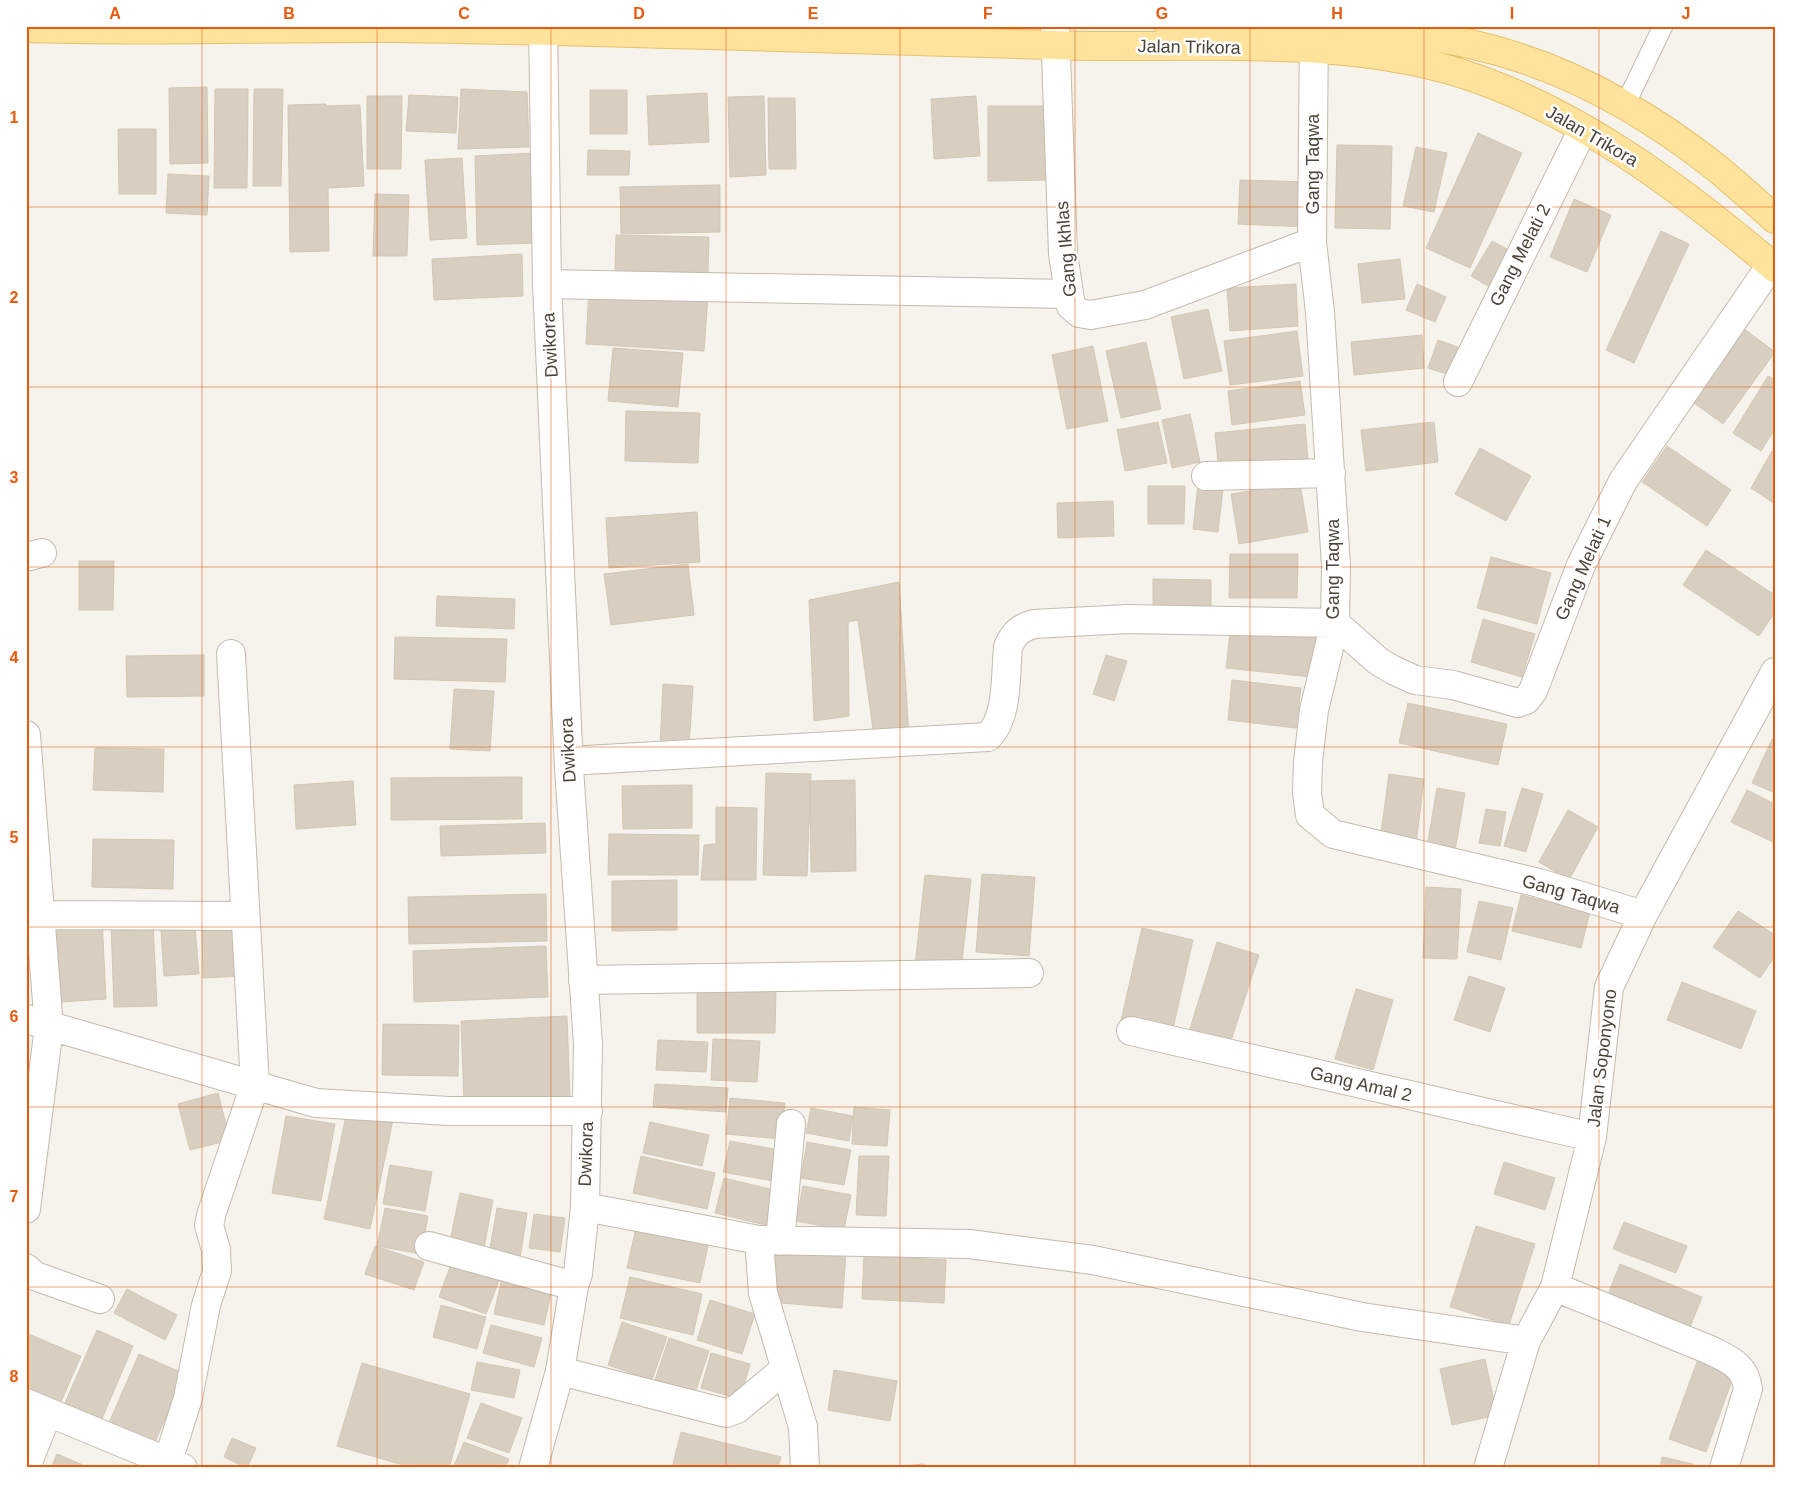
<svg xmlns="http://www.w3.org/2000/svg" width="1801" height="1494" font-family="Helvetica,sans-serif">
  <style>
    .building { fill: #d8cfc1; stroke: #d3c7b4 }
    .lines { fill: none; stroke-linecap: round; stroke-linejoin: round }
    .service-casing { stroke: #c2bbae; stroke-width: 21 }
    .minor-casing { stroke: #c2bbae; stroke-width: 30 }
    .tertiary-casing { stroke: #c2bbae; stroke-width: 30 }
    .primary-casing { stroke: #e6c16a; stroke-width: 30 }
    .service { stroke: #fff; stroke-width: 19 }
    .minor { stroke: #fff; stroke-width: 28 }
    .tertiary { stroke: #fff; stroke-width: 28 }
    .primary { stroke: #ffe39c; stroke-width: 28 }
    .grid { fill: none; stroke: #e8590c; stroke-width: 1; stroke-opacity: 0.55 }
    .labels { text-anchor: middle; stroke-width: 5; stroke-linejoin: round; paint-order: stroke }
    .street-label { font-size: 18px; fill: #4b4439; stroke: #fff }
    .neatline { fill: none; stroke: #e8590c; stroke-width: 2 }
    .grid-label { font-size: 16px; text-anchor: middle; font-weight: bold; fill: #e8590c }
  </style>
  <rect width="100%" height="100%" fill="#f6f3ec"/>
  <path class="building" d="M207 87 208 163 170 164 169 88Z
    M215 89H248L247 188H214Z
    M254 89H283L281 186H253Z
    M461 89 527 92 529 147 458 149Z
    M590 90H627V134H590Z
    M707 93 709 142 649 145 647 96Z
    M409 95 458 97 456 133 406 131Z
    M367 96H402L401 169H367Z
    M764 96 766 175 730 177 728 97Z
    M976 96 980 156 934 159 931 99Z
    M768 98H795L796 169H769Z
    M326 104V106L360 105 364 186 328 188 329 251 290 252 288 105Z
    M988 106H1054L1053 180 988 181Z
    M118 129H156V194H119Z
    M1478 133 1522 153 1470 268 1426 248Z
    M1337 145 1392 146 1390 229 1335 228Z
    M1416 147 1447 153 1434 212 1403 206Z
    M588 150 630 151 629 175H587Z
    M533 153 535 243 477 245 475 156Z
    M462 158 467 238 430 240 425 160Z
    M168 174 209 176 207 215 166 213Z
    M1240 180 1309 182 1307 227 1238 224Z
    M720 185V232L621 234 620 187Z
    M375 194 409 195 407 256H373Z
    M1574 199 1611 215 1587 272 1550 257Z
    M1661 231 1689 244 1634 363 1606 350Z
    M616 235 709 237 708 273 615 272Z
    M1492 241 1516 254 1495 290 1471 276Z
    M522 254 523 296 434 300 432 259Z
    M1400 259 1405 299 1362 303 1358 264Z
    M1296 284 1298 326 1230 331 1227 288Z
    M1417 284 1446 297 1435 322 1406 310Z
    M589 288 708 296 704 351 586 344Z
    M1208 309 1222 371 1184 379 1171 317Z
    M1739 325 1775 352 1723 424 1686 397Z
    M1297 331 1303 376 1230 385 1224 341Z
    M1422 335 1424 368 1354 375 1351 342Z
    M1438 340 1463 349 1453 376 1428 368Z
    M1146 342 1161 409 1121 418 1106 351Z
    M1093 346 1108 421 1067 429 1052 355Z
    M613 348 683 353 678 407 608 401Z
    M1768 376 1775 380V429L1761 451 1733 433Z
    M1300 381 1305 415 1232 425 1228 391Z
    M626 411 700 413 698 463 625 461Z
    M1190 414 1200 462 1172 468 1162 420Z
    M1158 422 1167 463 1125 471 1117 430Z
    M1434 422 1438 462 1366 471 1361 430Z
    M1305 424 1308 462 1219 471 1215 433Z
    M1667 446 1731 490 1707 526 1642 482Z
    M1480 448 1531 476 1506 521 1455 494Z
    M1772 451 1775 453V504L1751 488Z
    M1300 483 1308 532 1239 544 1231 494Z
    M1198 485 1223 488 1218 532 1193 529Z
    M1148 486H1185L1184 524H1148Z
    M1113 501 1114 536 1058 538 1057 503Z
    M697 512 700 562 609 568 606 518Z
    M1706 550 1775 595V612L1759 636 1683 585Z
    M1230 554H1298L1297 598H1229Z
    M1491 557 1551 573 1537 624 1477 608Z
    M79 561H114L113 610H79Z
    M688 564 694 615 611 625 604 574Z
    M1153 579 1211 580V616L1153 615Z
    M899 582 909 736 874 737 858 620 848 622 849 716 814 721 809 600Z
    M437 596 515 599 514 629 436 626Z
    M1483 619 1535 634 1522 677 1471 662Z
    M1231 624 1317 632 1312 677 1226 668Z
    M395 637 507 639 505 682 394 679Z
    M204 655V696L127 697 126 656Z
    M1106 655 1127 661 1114 701 1093 694Z
    M1232 680 1301 688 1296 728 1228 720Z
    M663 684 693 686 689 748 660 747Z
    M454 689 494 691 490 751 450 749Z
    M1408 703 1507 724 1498 765 1399 743Z
    M1772 739 1775 740V793L1752 783Z
    M95 748 164 749 163 792 93 790Z
    M766 773 811 774 807 876 763 875Z
    M1389 774 1424 779 1416 844 1380 840Z
    M522 777V819L391 820V778Z
    M855 780 856 871 811 872 810 781Z
    M353 781 356 825 296 829 294 785Z
    M692 785V828L623 829 622 786Z
    M1437 788 1465 793 1455 851 1427 846Z
    M1522 788 1543 794 1526 852 1504 846Z
    M1747 790 1775 804V843L1731 822Z
    M716 807 757 808 756 880H701L704 845 716 844Z
    M1486 809 1506 812 1500 846 1479 843Z
    M1568 810 1598 827 1569 880 1539 862Z
    M545 823 546 853 441 856 440 826Z
    M609 834 699 835 698 875H608Z
    M93 839 174 840 173 889 92 887Z
    M982 874 1035 877 1029 956 976 952Z
    M925 875 971 879 961 971 915 966Z
    M677 880V930L612 931V881Z
    M1426 887 1461 889 1457 959 1423 958Z
    M546 894 547 941 409 944 408 897Z
    M1521 895 1590 912 1581 948 1512 931Z
    M1479 901 1513 908 1501 960 1467 952Z
    M1738 911 1775 935V956L1760 978 1713 947Z
    M102 917 106 999 61 1002 56 920Z
    M153 922 157 1006 114 1007 111 924Z
    M240 927 242 976 203 978 202 929Z
    M195 928 199 974 164 976 161 931Z
    M1142 928 1193 940 1171 1037 1120 1025Z
    M1217 942 1259 955 1228 1050 1187 1038Z
    M546 946 548 997 414 1002 413 951Z
    M1469 976 1505 988 1490 1032 1454 1020Z
    M1682 982 1756 1011 1741 1049 1667 1020Z
    M697 989 776 990 775 1033H697Z
    M1356 989 1393 1000 1373 1070 1335 1059Z
    M567 1016 570 1098 464 1102 461 1021Z
    M383 1024 459 1025 458 1076 382 1075Z
    M713 1039 760 1041 757 1082 711 1080Z
    M658 1040 708 1042 706 1072 656 1070Z
    M655 1084 728 1088 726 1112 653 1107Z
    M218 1093 230 1140 190 1150 178 1104Z
    M730 1098 785 1103 781 1139 726 1134Z
    M854 1107 890 1110 887 1146 852 1144Z
    M811 1108 853 1116 849 1141 806 1133Z
    M347 1111 393 1120 370 1229 324 1219Z
    M286 1116 335 1124 321 1201 272 1193Z
    M650 1122 709 1135 702 1166 643 1153Z
    M730 1141 779 1150 773 1181 723 1172Z
    M807 1142 851 1150 844 1185 801 1178Z
    M641 1156 715 1173 707 1209 633 1193Z
    M859 1156H889L886 1216 856 1215Z
    M1504 1162 1555 1178 1545 1210 1494 1194Z
    M390 1165 432 1172 425 1211 383 1204Z
    M724 1178 778 1191 770 1226 715 1213Z
    M803 1186 851 1195 844 1230 796 1221Z
    M460 1193 493 1200 483 1253 449 1246Z
    M385 1208 428 1216 421 1254 377 1246Z
    M497 1208 527 1213 520 1259 489 1254Z
    M534 1214 565 1218 560 1252 529 1248Z
    M1624 1222 1687 1246 1676 1273 1613 1249Z
    M637 1223 710 1237 700 1283 627 1268Z
    M1476 1226 1535 1244 1509 1325 1450 1307Z
    M375 1246 424 1262 414 1290 365 1274Z
    M774 1248 846 1254 842 1308 769 1302Z
    M454 1256 502 1273 486 1314 439 1297Z
    M864 1256 946 1260 944 1303 862 1299Z
    M1620 1264 1702 1297 1689 1330 1607 1297Z
    M630 1277 702 1294 693 1335 620 1318Z
    M502 1278 552 1289 544 1325 494 1314Z
    M127 1289 177 1315 165 1340 114 1313Z
    M710 1300 755 1314 742 1354 697 1340Z
    M441 1305 486 1317 477 1349 433 1337Z
    M622 1322 667 1337 652 1380 608 1365Z
    M491 1325 542 1338 534 1367 483 1353Z
    M97 1330 133 1346 101 1421 64 1405Z
    M26 1333 81 1356 61 1402 26 1388Z
    M669 1338 709 1351 695 1393 655 1380Z
    M711 1353 750 1364 740 1399 701 1388Z
    M139 1354 185 1374 155 1442 109 1423Z
    M1485 1359 1497 1415 1452 1425 1440 1369Z
    M1698 1359 1735 1372 1706 1452 1669 1439Z
    M477 1362 520 1370 514 1398 471 1390Z
    M362 1363 470 1394 449 1468H414L337 1446Z
    M834 1370 897 1381 890 1421 828 1410Z
    M481 1403 522 1418 509 1453 467 1438Z
    M681 1432 781 1457 778 1468H672Z
    M232 1438 256 1448 247 1468 224 1457Z
    M464 1442 509 1459 505 1468H453Z
    M57 1454 90 1468H51Z
    M1662 1457 1693 1464 1692 1468H1660Z
    M924 1464 925 1468H875Z"/>
  <g class="lines">
    <g class="service-casing">
      <path id="service" d="M1625 105 1663 26"/>
    </g>
    <g class="minor-casing">
      <path id="minor" d="M1055 26 1063 254 1071 306 1079 313 1091 315 1145 305 1312 242
        M1314 29 1312 242 1320 312 1336 566 1335 623 1314 710 1308 762 1307 793 1310 815 1333 834 1539 883 1643 915
        M547 284 1068 294
        M1458 382 1583 129
        M1206 476 1331 473
        M26 557 42 553
        M26 735 49 1027 26 1209
        M569 761 988 737C1009 716 1005 675 1008 647 1014 633 1020 628 1034 624L1127 619 1335 623 1378 661 1393 670 1415 680 1453 685 1518 703 1526 700 1533 691 1581 565 1623 481 1771 265
        M40 915 245 916
        M583 980 1029 973
        M26 1019 316 1103 449 1111H588
        M1131 1031 1592 1137
        M585 1207 759 1240 969 1244 1093 1260 1362 1317 1526 1341
        M759 1240 763 1293 803 1427 805 1468
        M780 1241 791 1124
        M429 1246 574 1286
        M26 1268 35 1276 100 1299
        M1555 1287 1710 1350C1730 1360 1745 1365 1748 1389L1724 1468
        M560 1371 726 1413 737 1409 785 1369
        M26 1403 183 1468
        M168 1461 188 1398 206 1305 217 1271 216 1250 209 1225 212 1212 255 1085 231 654
        M26 1467 48 1412
        M1488 1468 1526 1341 1555 1287 1592 1137 1609 987 1643 915 1775 672"/>
    </g>
    <g class="tertiary-casing">
      <path id="tertiary" d="M533 1468 560 1371 574 1286 578 1274 585 1207 588 1044 569 768 547 284 543 26"/>
    </g>
    <g class="primary-casing">
      <path id="primary" d="M1169 26H1269
        M1278 26C1341 31 1408 30 1470 44 1561 64 1645 111 1718 169 1737 185 1756 202 1775 219
        M26 28C151 32 275 27 399 28 617 31 835 39 1053 45 1184 50 1335 34 1460 73 1577 110 1682 189 1775 268"/>
    </g>
    <use href="#service" class="service"/>
    <use href="#minor" class="minor"/>
    <use href="#tertiary" class="tertiary"/>
    <use href="#primary" class="primary"/>
  </g>
  <path class="grid" d="M202 26V1468M377 26V1468M551 26V1468M726 26V1468M900 26V1468M1075 26V1468M1250 26V1468M1424 26V1468M1599 26V1468M26 207H1775M26 387H1775M26 567H1775M26 747H1775M26 927H1775M26 1107H1775M26 1287H1775"/>
  <g class="labels">
    <g class="street-label">
      <text transform="translate(1189 47) rotate(1)" y="6">Jalan Trikora</text>
      <text transform="translate(1592 136) rotate(30)" y="6">Jalan Trikora</text>
      <text transform="translate(1313 164) rotate(-90)" y="6">Gang Taqwa</text>
      <text transform="translate(1066 249) rotate(-95)" y="6">Gang Ikhlas</text>
      <text transform="translate(1520 255) rotate(-63)" y="6">Gang Melati 2</text>
      <text transform="translate(550 345) rotate(-93)" y="6">Dwikora</text>
      <text transform="translate(1583 568) rotate(-66)" y="6">Gang Melati 1</text>
      <text transform="translate(1333 569) rotate(-90)" y="6">Gang Taqwa</text>
      <text transform="translate(568 750) rotate(-93)" y="6">Dwikora</text>
      <text transform="translate(1571 894) rotate(16)" y="6">Gang Taqwa</text>
      <text transform="translate(1602 1058) rotate(-83)" y="6">Jalan Soponyono</text>
      <text transform="translate(1361 1084) rotate(13)" y="6">Gang Amal 2</text>
      <text transform="translate(586 1154) rotate(-88)" y="6">Dwikora</text>
    </g>
  </g>
  <rect width="1801" height="1494" fill="none" stroke="#ffffff" stroke-width="55"/>
  <rect x="28" y="28" width="1746" height="1438" class="neatline"/>
  <g class="grid-label">
    <text x="115" y="19">A</text>
    <text x="289" y="19">B</text>
    <text x="464" y="19">C</text>
    <text x="639" y="19">D</text>
    <text x="813" y="19">E</text>
    <text x="988" y="19">F</text>
    <text x="1162" y="19">G</text>
    <text x="1337" y="19">H</text>
    <text x="1512" y="19">I</text>
    <text x="1686" y="19">J</text>
    <text x="14" y="123">1</text>
    <text x="14" y="303">2</text>
    <text x="14" y="483">3</text>
    <text x="14" y="663">4</text>
    <text x="14" y="843">5</text>
    <text x="14" y="1022">6</text>
    <text x="14" y="1202">7</text>
    <text x="14" y="1382">8</text>
  </g>
</svg>
